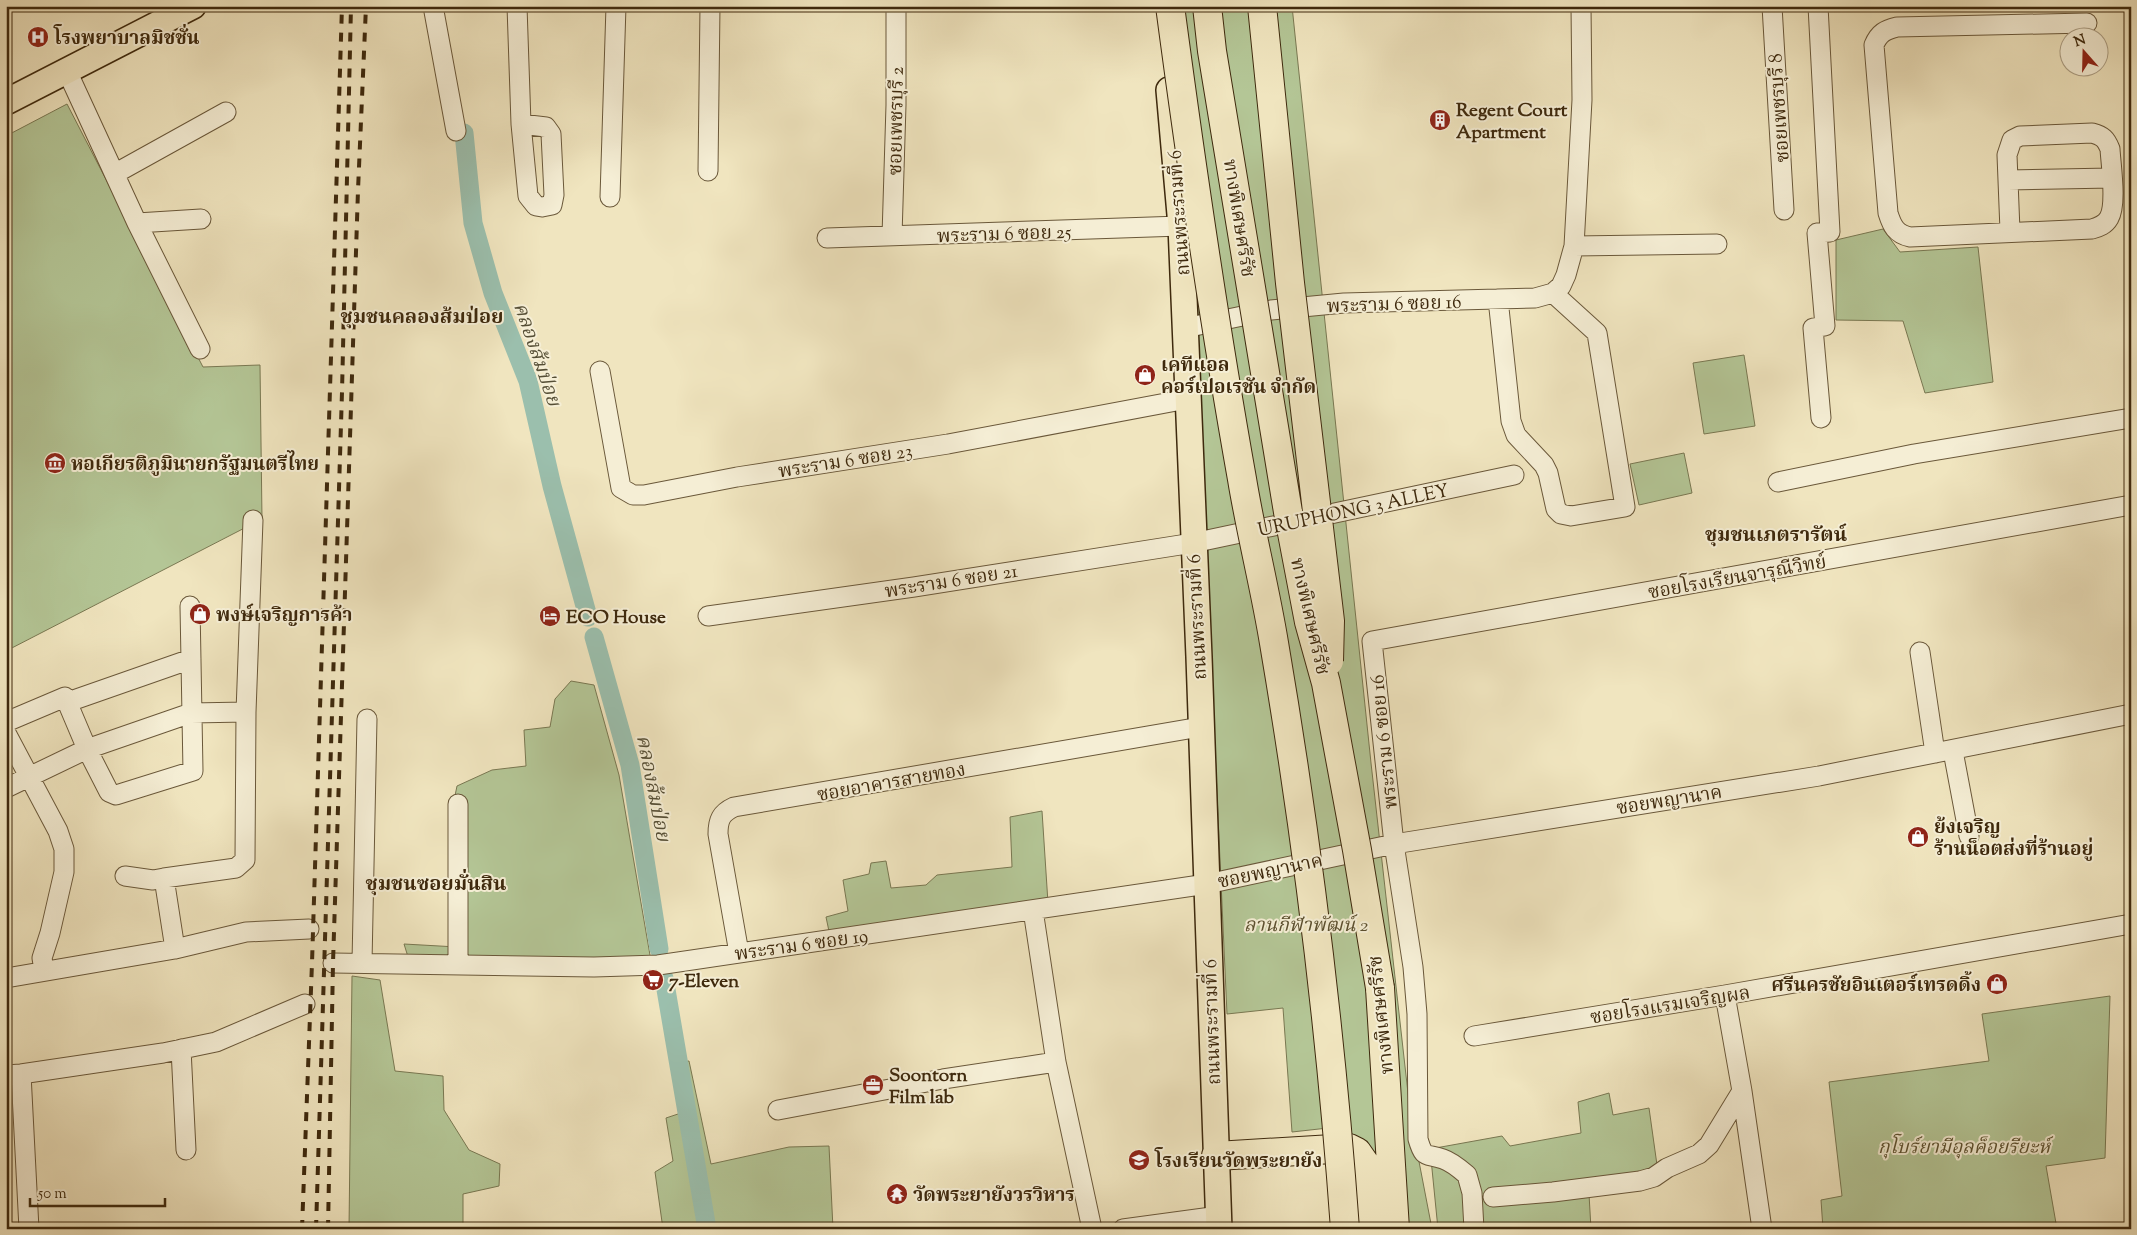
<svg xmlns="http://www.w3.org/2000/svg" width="2137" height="1235" font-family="'Sorts Mill Goudy','Noto Serif Thai',serif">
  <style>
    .green { fill: #b4c696; stroke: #797852 }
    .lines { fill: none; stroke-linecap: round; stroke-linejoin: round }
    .canal { stroke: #9bbfad; stroke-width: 19 }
    .minor-casing { stroke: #6a583a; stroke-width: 21 }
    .major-casing { stroke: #3e290d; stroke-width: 28 }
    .highway-casing { stroke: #3e290d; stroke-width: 30 }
    .minor { stroke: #f5eed5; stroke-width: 19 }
    .major { stroke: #f0e5bf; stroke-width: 25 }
    .highway { stroke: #f0e5bf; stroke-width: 28 }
    .rail { stroke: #3e290d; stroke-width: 4; stroke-dasharray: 9 9; stroke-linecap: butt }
    .highway-bridge-casing { stroke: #3e290d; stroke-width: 30; stroke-linecap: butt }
    .highway-bridge { stroke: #f0e5bf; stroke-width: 28 }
    .labels { text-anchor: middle; stroke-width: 4; stroke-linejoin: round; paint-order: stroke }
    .poi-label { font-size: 19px; font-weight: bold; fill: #3e290d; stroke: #f5eed5; text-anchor: start }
    .street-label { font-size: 19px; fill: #3e290d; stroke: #f5eed5 }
    .park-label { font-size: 19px; font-style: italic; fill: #5c502f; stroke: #f5eed5 }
    .neighbourhood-label { font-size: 20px; font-weight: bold; fill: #3e290d; stroke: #f5eed5 }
    .water-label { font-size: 20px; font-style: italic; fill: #554e35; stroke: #f5eed5 }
  </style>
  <rect width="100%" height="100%" fill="#f0e5bf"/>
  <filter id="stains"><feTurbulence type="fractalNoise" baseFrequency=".004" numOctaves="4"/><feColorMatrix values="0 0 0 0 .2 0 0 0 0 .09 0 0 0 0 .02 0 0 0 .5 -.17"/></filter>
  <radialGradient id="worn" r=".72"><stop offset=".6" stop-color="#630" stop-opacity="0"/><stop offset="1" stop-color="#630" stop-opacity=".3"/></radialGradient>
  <path class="green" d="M1176 6H1292L1371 763 1411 1120 1432 1229H1333L1328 1128 1292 1132 1283 1008 1227 1014 1196 331Z
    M67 104 203 367 260 365 262 519 6 651V136Z
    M1883 229 1900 252 1978 247 1993 382 1925 393 1903 321 1836 320V240Z
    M1744 355 1755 426 1704 434 1693 363Z
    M1684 453 1692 493 1639 505 1630 464Z
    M571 681 594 685 619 775 651 961 409 960 404 944 457 947 450 820 457 786 492 770 526 766 524 730 550 727 555 699Z
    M1042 811 1048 903 830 936 826 917 848 911 843 880 869 874 871 863 886 861 891 888 926 885 937 875 1012 867 1010 817Z
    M352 976 380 980 395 1071 443 1076 444 1110 469 1150 500 1164 499 1186 463 1194V1229H349Z
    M2110 996 2105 1158 2046 1166 2057 1229H1823L1821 1200 1842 1196 1829 1082 1989 1061 1982 1014Z
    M689 1061 711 1164 789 1147 829 1146 833 1229H709L680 1062Z
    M1609 1093 1613 1115 1649 1108 1657 1165 1643 1173 1589 1194 1591 1229H1438L1430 1149 1502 1136 1510 1146 1581 1133 1578 1102Z
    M681 1113 702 1229H663L655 1172 673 1161 666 1118Z"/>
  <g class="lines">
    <path class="canal" d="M464 133 473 223 493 293 528 381 552 486 588 617
      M594 637 630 765 659 949
      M664 978 707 1229"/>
    <g class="minor-casing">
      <path id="minor" d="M433 6 456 131
        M517 6 521 124 528 196 536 206 542 207 552 205 554 195 551 134 546 127 521 124
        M1772 6 1784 210
        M1818 6 1830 232 1817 233 1825 326 1813 328 1821 418
        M67 71 137 223 200 349
        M708 171 710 6
        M116 173 226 112
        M2008 180 2111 178
        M610 197 616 6
        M137 223 201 219
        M2010 231 2007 155 2012 140 2020 136 2092 133C2103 136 2106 139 2110 149 2111 166 2117 204 2109 218 2105 225 2099 227 2092 229L1910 237C1896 234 1892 226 1888 213L1874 45C1879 33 1885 30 1897 27L2087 23
        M892 236 896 105V6
        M827 238 1181 226
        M1574 246 1717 244
        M1498 299 1511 421 1516 435 1544 465 1548 473 1556 509 1561 514 1571 516 1625 507 1597 333 1553 293
        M1185 328 1271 310 1344 303 1535 298 1553 293 1561 286 1566 275 1574 246 1582 100 1581 6
        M600 371 621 488 633 495H644L737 477 948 444 1187 399
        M1778 482 1914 454 2131 418
        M708 616 914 587 1193 543 1514 475
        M1920 652 1935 753
        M68 702 191 659
        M6 722 65 697 87 749 109 792 116 795 193 771 190 606
        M6 733 58 831 64 849V872L50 933 42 958 44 970
        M1953 751 1969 836
        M6 788 87 749 191 713 246 712
        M125 876 153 880 164 878 236 868 245 860 246 712 253 520
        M164 878 175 949
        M1033 910 1056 1062 1092 1229
        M739 953 718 834C718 820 721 813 734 807L1200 727
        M333 963 594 967 658 965 1207 884 1394 844 1819 776 2131 714
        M362 963 367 719
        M458 965V804
        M6 978 175 949 246 932 309 929
        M1725 995 1742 1091 1762 1229
        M1474 1036 1725 995 2131 924
        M181 1049 186 1150
        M21 1074 29 1229
        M6 1075 21 1074 163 1053 216 1042 305 1004
        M778 1110 943 1079 1056 1062
        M1493 1197 1553 1192 1640 1181 1654 1177 1667 1168 1699 1154 1709 1145 1742 1091
        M1123 1229 1219 1216
        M1474 1229 1472 1193 1467 1175C1460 1169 1452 1162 1443 1159 1426 1153 1424 1160 1418 1139L1417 1014 1413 967 1394 844 1372 641 2131 505"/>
    </g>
    <g class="major-casing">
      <path id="major" d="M1169 90 1181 226 1199 657 1219 1229
        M6 102 193 6"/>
    </g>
    <g class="highway-casing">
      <path id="highway" d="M1380 988 1395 1229
        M1216 1156 1349 1148 1357 1152 1366 1165 1370 1229"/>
    </g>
    <use href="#minor" class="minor"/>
    <use href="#major" class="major"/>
    <use href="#highway" class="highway"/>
    <path class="rail" d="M302 1229 312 963 342 6
      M316 1229 342 392 351 6
      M328 1229 333 963 358 190 366 6"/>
    <g class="highway-bridge-casing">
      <path id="highway-bridge" d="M1170 6C1191 164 1214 322 1242 479 1251 534 1265 588 1274 643 1307 837 1331 1033 1345 1229
        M1207 6 1212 51 1288 512 1309 622 1326 683 1357 850 1380 988
        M1262 6 1290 283 1330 621 1329 661"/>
    </g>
    <use href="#highway-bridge" class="highway-bridge"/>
  </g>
  <defs>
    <g id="hospital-disc" transform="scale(1.125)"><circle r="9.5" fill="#8f2418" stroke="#f5eed5"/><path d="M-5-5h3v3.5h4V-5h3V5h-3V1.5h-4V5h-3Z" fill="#fff"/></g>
    <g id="building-disc" transform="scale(1.125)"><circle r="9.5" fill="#8f2418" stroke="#f5eed5"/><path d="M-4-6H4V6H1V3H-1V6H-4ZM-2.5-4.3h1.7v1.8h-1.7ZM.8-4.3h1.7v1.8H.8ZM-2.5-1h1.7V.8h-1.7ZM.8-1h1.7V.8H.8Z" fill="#fff"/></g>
    <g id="shop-disc" transform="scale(1.125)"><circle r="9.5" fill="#8f2418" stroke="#f5eed5"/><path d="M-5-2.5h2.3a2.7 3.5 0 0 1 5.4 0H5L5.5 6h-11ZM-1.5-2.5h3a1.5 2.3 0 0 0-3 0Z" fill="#fff"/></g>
    <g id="museum-disc" transform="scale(1.125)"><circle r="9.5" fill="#8f2418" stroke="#f5eed5"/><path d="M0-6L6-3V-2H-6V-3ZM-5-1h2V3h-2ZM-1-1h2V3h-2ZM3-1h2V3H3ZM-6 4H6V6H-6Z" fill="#fff"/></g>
    <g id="hotel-disc" transform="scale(1.125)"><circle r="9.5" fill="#8f2418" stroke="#f5eed5"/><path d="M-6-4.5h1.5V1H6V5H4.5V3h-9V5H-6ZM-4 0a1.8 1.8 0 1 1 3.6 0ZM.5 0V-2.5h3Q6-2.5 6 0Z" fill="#fff"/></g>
    <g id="supermarket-disc" transform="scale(1.125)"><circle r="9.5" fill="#8f2418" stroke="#f5eed5"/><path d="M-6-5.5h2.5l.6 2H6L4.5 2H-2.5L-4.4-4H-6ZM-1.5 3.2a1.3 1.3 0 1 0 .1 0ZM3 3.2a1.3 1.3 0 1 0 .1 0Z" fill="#fff"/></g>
    <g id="office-disc" transform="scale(1.125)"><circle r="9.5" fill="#8f2418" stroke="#f5eed5"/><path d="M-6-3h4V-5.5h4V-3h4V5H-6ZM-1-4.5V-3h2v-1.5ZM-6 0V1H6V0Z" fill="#fff"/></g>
    <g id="school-disc" transform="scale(1.125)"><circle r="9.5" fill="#8f2418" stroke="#f5eed5"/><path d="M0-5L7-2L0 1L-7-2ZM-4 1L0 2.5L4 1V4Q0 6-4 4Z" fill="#fff"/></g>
    <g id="temple-disc" transform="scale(1.125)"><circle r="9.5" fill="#8f2418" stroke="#f5eed5"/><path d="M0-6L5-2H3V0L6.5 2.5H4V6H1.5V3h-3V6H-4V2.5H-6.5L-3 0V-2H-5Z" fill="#fff"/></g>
  </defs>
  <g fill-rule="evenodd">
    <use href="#hospital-disc" x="38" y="37"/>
    <use href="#building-disc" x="1440" y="120"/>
    <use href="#shop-disc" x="1145" y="375"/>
    <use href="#museum-disc" x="55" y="463"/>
    <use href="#shop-disc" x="200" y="614"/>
    <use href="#hotel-disc" x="550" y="616"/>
    <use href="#shop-disc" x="1918" y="837"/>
    <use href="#supermarket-disc" x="653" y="980"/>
    <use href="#shop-disc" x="1997" y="984"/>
    <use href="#office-disc" x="873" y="1085"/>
    <use href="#school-disc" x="1139" y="1160"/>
    <use href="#temple-disc" x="897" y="1194"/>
  </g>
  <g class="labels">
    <g class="poi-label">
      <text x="54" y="44">โรงพยาบาลมิชชั่น</text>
      <text x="1456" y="116">Regent Court<tspan x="1456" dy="22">Apartment</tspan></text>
      <text x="1161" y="371">เคทีแอล<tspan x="1161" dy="22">คอร์เปอเรชัน จำกัด</tspan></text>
      <text x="71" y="470">หอเกียรติภูมินายกรัฐมนตรีไทย</text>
      <text x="216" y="621">พงษ์เจริญการค้า</text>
      <text x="566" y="623">ECO House</text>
      <text x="1934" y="833">ย้งเจริญ<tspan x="1934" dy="22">ร้านน็อตส่งที่ร้านอยู่</tspan></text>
      <text x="669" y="987">7-Eleven</text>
      <text x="1981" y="991" text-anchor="end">ศรีนครชัยอินเตอร์เทรดดิ้ง</text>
      <text x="889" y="1081">Soontorn<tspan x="889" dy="22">Film lab</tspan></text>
      <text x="1155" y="1167">โรงเรียนวัดพระยายัง</text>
      <text x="913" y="1201">วัดพระยายังวรวิหาร</text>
    </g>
    <g class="street-label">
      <text transform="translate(1778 108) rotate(-94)" y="7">ซอยเพชรบุรี 8</text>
      <text transform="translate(895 121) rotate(-89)" y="7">ซอยเพชรบุรี 2</text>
      <text transform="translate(1178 213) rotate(-94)" y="7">ถนนพระรามที่ 6</text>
      <text transform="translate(1240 218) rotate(81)" y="7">ทางพิเศษศรีรัช</text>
      <text transform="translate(1004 233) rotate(-2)" y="7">พระราม 6 ซอย 25</text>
      <text transform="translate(1394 303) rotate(-2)" y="7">พระราม 6 ซอย 16</text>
      <text transform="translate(845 460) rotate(-9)" y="7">พระราม 6 ซอย 23</text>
      <text transform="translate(1353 509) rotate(-12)" y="7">URUPHONG 3 ALLEY</text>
      <text transform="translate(1737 576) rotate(-10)" y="7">ซอยโรงเรียนจารุณีวิทย์</text>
      <text transform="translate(951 580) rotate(-9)" y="7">พระราม 6 ซอย 21</text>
      <text transform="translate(1311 616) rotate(77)" y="7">ทางพิเศษศรีรัช</text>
      <text transform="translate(1196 617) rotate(-93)" y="7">ถนนพระรามที่ 6</text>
      <text transform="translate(1383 742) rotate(-96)" y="7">พระราม 6 ซอย 16</text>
      <text transform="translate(891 781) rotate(-10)" y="7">ซอยอาคารสายทอง</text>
      <text transform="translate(1669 799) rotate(-9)" y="7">ซอยพญานาค</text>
      <text transform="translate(1270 870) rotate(-12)" y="7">ซอยพญานาค</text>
      <text transform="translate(801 944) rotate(-8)" y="7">พระราม 6 ซอย 19</text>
      <text transform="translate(1670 1004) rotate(-9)" y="7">ซอยโรงแรมเจริญผล</text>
      <text transform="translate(1380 1015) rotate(-96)" y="7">ทางพิเศษศรีรัช</text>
      <text transform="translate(1211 1022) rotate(-92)" y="7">ถนนพระรามที่ 6</text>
    </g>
    <g class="park-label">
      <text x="1306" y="931">ลานกีฬาพัฒน์ 2</text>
      <text x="1964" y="1153">กุโบร์ยามีอุลค็อยรียะห์</text>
    </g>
    <g class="neighbourhood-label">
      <text x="422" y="323">ชุมชนคลองส้มป่อย</text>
      <text x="1776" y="541">ชุมชนเภตรารัตน์</text>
      <text x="436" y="890">ชุมชนซอยมั่นสิน</text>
    </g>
    <g class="water-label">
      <text transform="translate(538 354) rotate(71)" y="7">คลองส้มป่อย</text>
      <text transform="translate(654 788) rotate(79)" y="7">คลองส้มป่อย</text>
    </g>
  </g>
  <rect width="2137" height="1235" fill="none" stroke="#f0e5bf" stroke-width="25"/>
  <rect x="8" y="8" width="2122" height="1220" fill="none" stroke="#3e290d" stroke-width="2.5"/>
  <rect x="12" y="12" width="2112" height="1210" fill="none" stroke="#3e290d"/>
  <g transform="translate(2084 52) rotate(340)"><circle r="24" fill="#f5eed5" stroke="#ac9f85"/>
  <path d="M0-4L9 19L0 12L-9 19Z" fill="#8f2418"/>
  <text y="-8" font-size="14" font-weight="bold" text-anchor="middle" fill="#3e290d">N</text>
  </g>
  <path d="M30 1198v8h135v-8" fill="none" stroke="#3e290d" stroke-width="2.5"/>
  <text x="38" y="1198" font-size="15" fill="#3e290d" stroke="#f5eed5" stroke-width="4" paint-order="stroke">50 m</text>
  <rect width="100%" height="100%" filter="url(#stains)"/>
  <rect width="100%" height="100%" fill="url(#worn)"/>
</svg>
